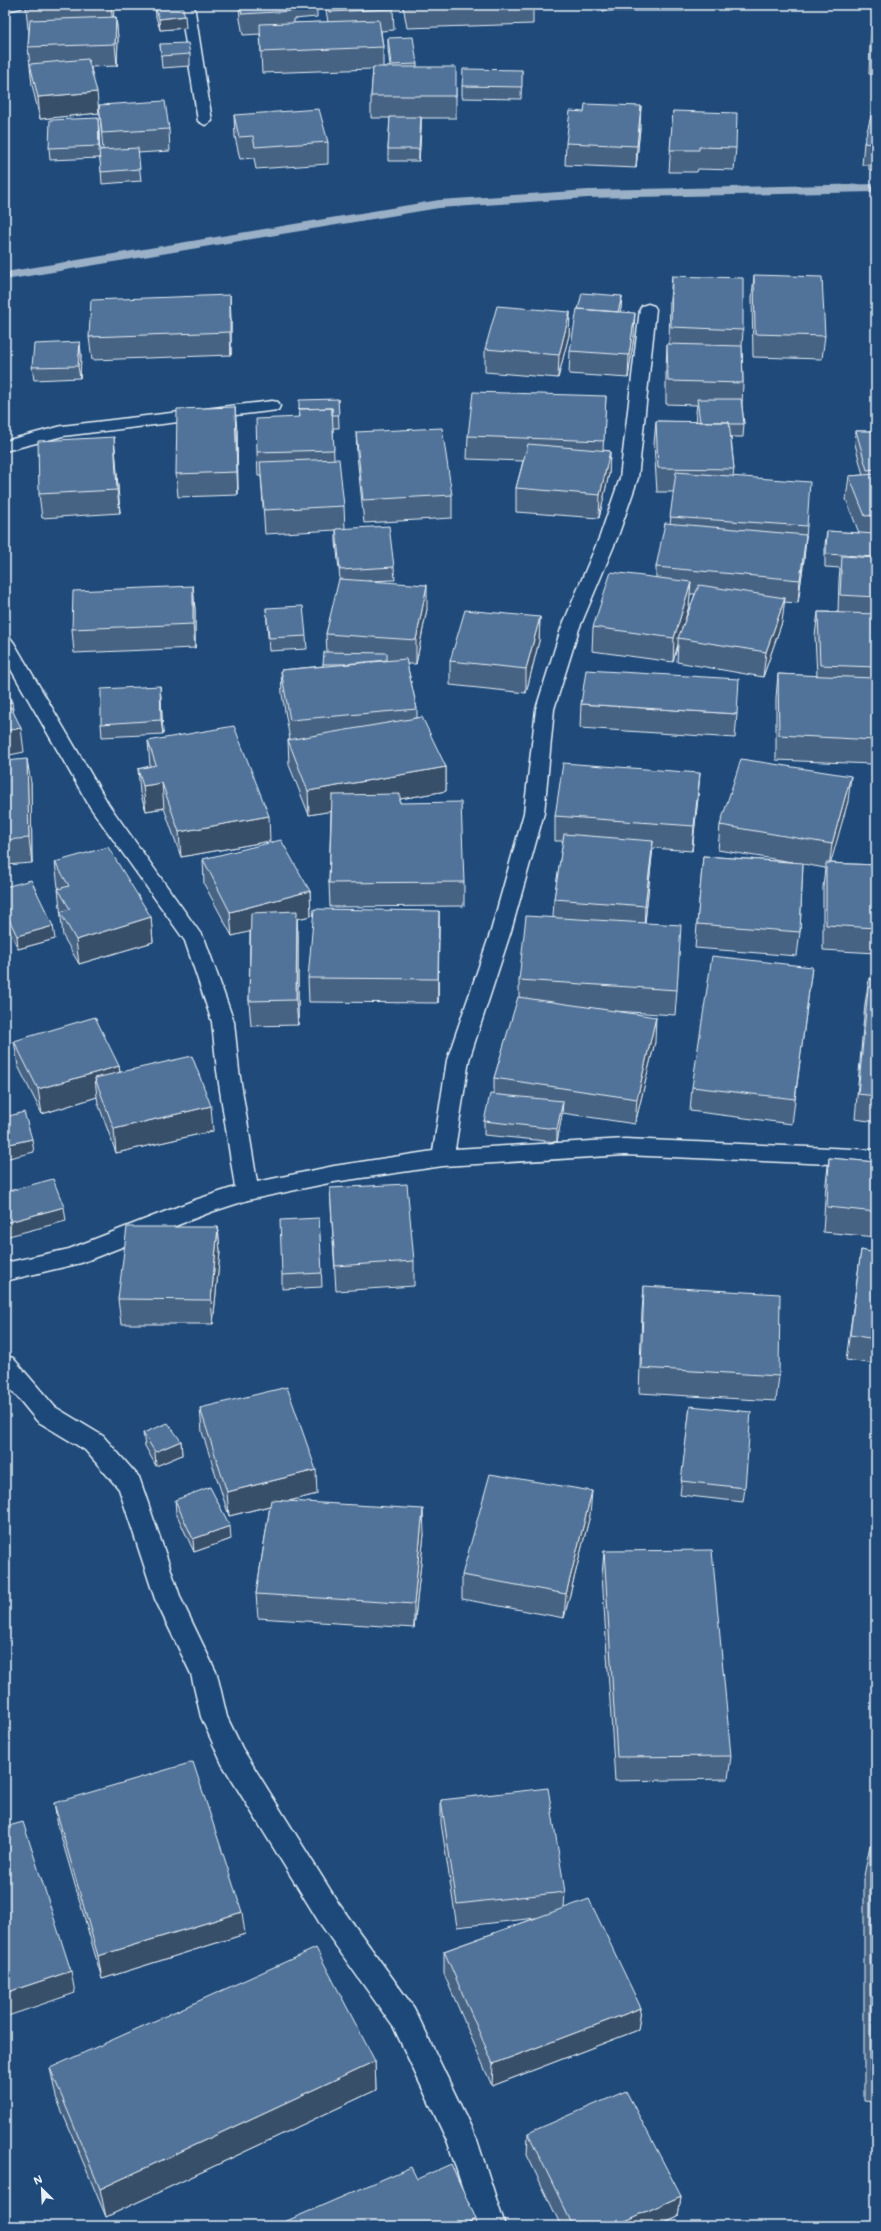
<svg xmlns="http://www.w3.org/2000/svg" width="881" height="2231" font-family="Mali,sans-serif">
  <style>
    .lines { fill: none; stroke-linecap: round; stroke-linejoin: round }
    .stream { fill: #9ab0c7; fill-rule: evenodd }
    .minor-casing { stroke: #e8f1f8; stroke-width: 3 }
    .minor { fill: #1f4a7a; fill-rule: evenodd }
    .wall { fill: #466384; stroke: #e8f1f8; fill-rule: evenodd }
    .shaded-wall { fill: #39506b; stroke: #e8f1f8 }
    .building { fill: #517399; stroke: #e8f1f8 }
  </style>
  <rect width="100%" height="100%" fill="#1f4a7a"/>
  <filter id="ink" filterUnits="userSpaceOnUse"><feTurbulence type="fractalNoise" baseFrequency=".025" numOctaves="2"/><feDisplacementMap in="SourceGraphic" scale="8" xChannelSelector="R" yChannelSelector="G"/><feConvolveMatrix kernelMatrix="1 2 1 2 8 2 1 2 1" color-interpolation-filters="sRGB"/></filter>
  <g filter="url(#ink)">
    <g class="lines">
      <path class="stream" d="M876 184V192L588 198 439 208 5 280V272L439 200 588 190Z"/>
      <g class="minor-casing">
        <path id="minor" d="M5 5H23L21 8 5 11Z
          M180 5H194L212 121 205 125 198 121Z
          M648 304 654 306 656 309 638 478 618 536 579 629 554 709 544 813 511 931 469 1060 455 1149 625 1139 876 1150V1166L625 1155 443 1166 334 1182 248 1200 211 1212 81 1263 5 1281V1263L69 1249 195 1200 235 1187 217 1071 212 1022 185 941 90 807 5 659V637L11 639 14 643 109 805 205 940 234 1022 239 1071 257 1182 334 1166 433 1151 447 1060 491 931 524 813 536 709 561 629 600 536 620 478 640 309 642 306Z
          M272 401 278 402 280 406 278 410 63 436 5 451V441L62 426Z
          M5 1356 13 1358 55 1407 103 1436 139 1477 181 1599 217 1674 227 1717 242 1748 339 1904 414 2008 477 2140 505 2226H475L448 2143 394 2028 319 1922 222 1764 201 1717 191 1674 155 1599 119 1489 85 1450 37 1421 5 1382Z"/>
      </g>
      <use href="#minor" class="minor"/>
    </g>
    <path class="wall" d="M26 5H114L113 17H116L118 38 117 66 91 67 99 113 40 119 32 85 28 47 29 29H28L26 8Z
      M239 5H317V17L294 19V23L328 22 325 5H392L393 9 394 30 381 31 383 47V67H390L388 49V38L417 64V67L456 88V118H421V129L419 161H388V149L390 118H371V96L373 69 262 73 260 34 243 35 240 19Z
      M403 5H533V24L407 28Z
      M602 5H685L684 11H603Z
      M155 6 186 28 160 30 156 17Z
      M872 23H876V75L869 74 870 44Z
      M160 44 190 54V66L162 68Z
      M522 70 521 99 462 98V86Z
      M99 105 169 129 170 151 138 153 141 181 102 184 100 156V158L50 160 49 148 98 118 99 130 100 150H103Z
      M673 111 736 148 734 170 698 169 697 172H669Z
      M876 112V171L869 170V165H862L864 143Z
      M234 115 328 142V164L256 169 254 158 240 159 235 137Z
      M640 128 636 168 565 165 566 143Z
      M754 275 825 336 822 359 753 357 752 297Z
      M672 276 743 330 742 346 743 383 742 405 744 424 743 437H731L734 469 733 476 807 526 804 559 798 603 784 602 782 622 763 677 677 662 678 644 673 662 592 651 593 627 656 578V567L670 524 674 492H657L654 444 656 421 697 422 696 412 697 405 666 404V367L667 344H669L670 299ZM690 594H695L685 622 689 606Z
      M622 296 621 308 620 312 634 336 628 378 569 374 570 351Z
      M570 312 569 335 558 378 485 372V349Z
      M231 318V355L92 360 89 337Z
      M80 342 81 355 80 378 34 380 32 367Z
      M606 396 603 450 610 451 609 474 599 518 516 512V488L523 461 467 459 468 436Z
      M338 399 339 428H333L334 459 344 506 345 529 394 567 395 580 368 581 427 609 416 664H407L417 709V718L446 767V791L400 799V803L464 882V906L330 907 329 883 331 811 309 815 289 765 288 740H290L282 694 281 670 323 666V664L327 652 326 634 340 579 336 542V530L265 534 261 476H258L257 452 299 417V416Z
      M237 430 238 495 178 497 176 474Z
      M856 431H876V691H873L875 740 872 764 776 760V698L778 674 817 676 815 636 818 612H838L839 580 840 568 825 567V544L827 531 859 533 846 499 849 476 863 475 855 444Z
      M356 432 452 495V518L364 523 357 455Z
      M114 437 120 513 42 518 39 494Z
      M193 586 195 610V648L74 653 72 629Z
      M266 608 306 636 307 649 269 651Z
      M540 617 539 641 526 693 450 685V661Z
      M160 686 161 699 163 734 102 737 101 724Z
      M581 704 737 714 735 738 580 728Z
      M148 741 270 841 181 857 164 808 146 811 140 793 138 769 150 766Z
      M5 761 31 783 32 863 5 865Z
      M698 798 692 851 653 848 651 865 645 923 677 990 675 1015 614 1011 655 1042 635 1124 562 1113 557 1142 484 1135V1121L494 1094V1078L519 997V980L553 917 554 899 563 841H555V816Z
      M848 801 830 863 876 865V953L823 950V887L825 868 803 864 800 932 797 956 695 948 703 856 792 862 718 850 720 825Z
      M203 859 310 891 311 916 297 919 298 936V1025L251 1026 249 1001 250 931 232 936 204 884Z
      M55 862 151 917 153 942 79 964 63 936 58 889H59L58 887Z
      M5 887 55 939 18 949 5 920Z
      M439 911 438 1003 309 1002 308 978Z
      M812 967 792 1124 690 1111 692 1087Z
      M869 979 876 980V1122L855 1119 865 1004Z
      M14 1041 119 1066 120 1072 213 1131 116 1153 98 1103 97 1097 42 1114 18 1066Z
      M829 1158 876 1162V1237L823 1232 826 1183Z
      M330 1188 414 1261V1286L336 1291Z
      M319 1218 322 1287 282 1289V1275Z
      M218 1227 220 1252 213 1324H121L118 1299Z
      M861 1250 876 1253V1364L846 1360Z
      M644 1286 779 1376 776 1401 639 1393 642 1311Z
      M690 1406 745 1488 743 1502 680 1495Z
      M200 1408 317 1494 289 1501 424 1534 414 1628 258 1618 256 1594 270 1506 229 1516 202 1432Z
      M143 1433 181 1441 182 1455 156 1466 145 1446Z
      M175 1500 231 1539 194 1552 176 1513Z
      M590 1515 564 1618 462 1599V1575Z
      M604 1551 731 1756 728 1779 615 1781 602 1575Z
      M441 1800 565 1892 564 1908 641 2008 638 2030 492 2086 444 1974V1951L536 1918 457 1927 441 1823Z
      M54 1803 245 1934 102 1979 58 1826Z
      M870 1845 876 1846V2102L864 2101V1876Z
      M375 2061 376 2090 106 2217 56 2097 50 2068Z
      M528 2133 681 2196 678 2217 658 2226H561L527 2155Z"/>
    <path class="shaded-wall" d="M111 5H114L113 27Z
      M185 16 186 28 160 30 159 19Z
      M116 17 118 38 117 66 115 44Z
      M97 92 99 113 40 119 38 97Z
      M641 106 640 128 636 168 637 146Z
      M421 117V129L419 161V149Z
      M98 118 99 130 100 158 99 146Z
      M230 295 231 318V355L230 332Z
      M622 296 621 308 617 326 618 313Z
      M570 312 569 335 558 378 559 355Z
      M635 313 634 336 628 378 629 355Z
      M80 342 81 355 80 378 78 366Z
      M235 407 237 430 238 495 237 472Z
      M114 437 116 460 120 513 117 490Z
      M610 451 609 474 599 518 600 495Z
      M806 535 804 559 798 603 800 580Z
      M691 582 689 606 680 638H678V644L673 662 674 638Z
      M427 585V609L416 664V640Z
      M193 586 195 610V648L193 624Z
      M785 598 782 622 763 677 766 652Z
      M540 617 539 641 526 693V669Z
      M160 686 161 699 163 734 161 720Z
      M12 702 15 726 5 729V704Z
      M21 728 24 752 5 756V731Z
      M27 759 31 783 32 863 29 838Z
      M446 767V791L309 815 308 791Z
      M700 773 698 798 692 851 694 826Z
      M851 776 848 801 829 869 832 844Z
      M162 783 164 808 146 811 143 786Z
      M269 816 270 841 181 857 179 832Z
      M653 841 651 865 644 931 645 906Z
      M310 891 311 916 297 919 298 936V1025L296 1000 297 920 232 936 230 912Z
      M439 911V935L438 1003V979Z
      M151 917 153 942 79 964 76 940Z
      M53 926 55 939 18 949 17 936Z
      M656 1017 655 1042 635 1124 637 1099Z
      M119 1066 122 1090 95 1078 97 1097 42 1114 38 1089Z
      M563 1101 562 1115 557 1142V1129Z
      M211 1106 213 1131 116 1153 114 1129Z
      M32 1139 34 1152 5 1159V1145Z
      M64 1207 66 1221 5 1237V1223Z
      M218 1227 220 1252 213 1324 211 1300Z
      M181 1441 182 1455 156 1466 155 1452Z
      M316 1470 317 1494 229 1516 227 1492Z
      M592 1491 590 1515 564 1618 566 1594Z
      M423 1509 424 1534 414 1628V1604Z
      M230 1526 231 1539 194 1552 193 1539Z
      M5 1535 8 1550 5 1551Z
      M242 1912 245 1934 102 1979 98 1956Z
      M71 1971 75 1993 5 2017V1993Z
      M641 2008 638 2030 492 2086 493 2064Z
      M375 2061 376 2090 106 2217 100 2189Z
      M681 2196 678 2217 658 2226H614Z
      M476 2219 475 2226H459Z"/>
    <path class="building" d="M26 5H111V6L26 8Z
      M164 5H182L185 16 159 19 155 6Z
      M240 5H292L293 11 242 14Z
      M328 5H392L393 9 329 12Z
      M406 5H477L407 7Z
      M116 17 115 44 28 47 30 20Z
      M379 20 383 47 261 52 260 24Z
      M872 23H876V53H872Z
      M413 37 417 64 391 65 388 38Z
      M188 43 190 54 161 56 160 44Z
      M88 59 97 92 38 97 30 64Z
      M373 67H456V96H371Z
      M463 69 522 70V87L462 86Z
      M165 101 169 129 102 133 99 105Z
      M585 104 641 106 637 146 566 143 570 111 584 112Z
      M319 109 328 142 255 147 253 136 239 137 234 115Z
      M673 111 737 113 736 148 699 147V150H670Z
      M872 112H876V149L871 148 873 144 864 143Z
      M390 117H421L419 149H388Z
      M98 118 99 146 49 148 50 120Z
      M138 148 140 169 101 172 99 150Z
      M754 275 822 277 825 336 755 334Z
      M672 276 743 278V330L671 327Z
      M582 293 622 296 618 312 578 309Z
      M230 295V332L89 337 91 300Z
      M497 306 570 312 559 355 485 349Z
      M577 309 635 313 629 355 570 351Z
      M80 342 78 366 32 367 34 344Z
      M667 344 742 346 743 383 668 381Z
      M473 392 606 396 604 441 468 436Z
      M338 399 339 415H332V408L299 409V416V400Z
      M697 399H741L744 424H729V422H700Z
      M235 407 237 472 176 474 177 409Z
      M332 408 334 450 257 452 256 419 300 417 299 409Z
      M656 421 729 422 734 469 658 468Z
      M442 428 452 495 363 500 356 432Z
      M856 431H876V469L867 470Z
      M114 437 117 490 39 494 38 441Z
      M528 444 610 451 600 495 516 488Z
      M339 459 344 506 264 510 260 462Z
      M676 472 810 482 807 526 670 517Z
      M876 474V515L865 516 849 476Z
      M665 523 806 535 800 580 656 567Z
      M389 526 394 567 340 570 336 529Z
      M827 531 876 534V557L826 554Z
      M842 556 876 558V597L840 595Z
      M611 572 691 582 674 638 593 627Z
      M339 579 427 585 416 640 326 634Z
      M699 585 785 598 766 652 678 638Z
      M193 586V624L72 629 73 591Z
      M303 606 306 636 269 638 266 608Z
      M465 610 540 617 526 669 450 661Z
      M818 612 876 614V667L820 665Z
      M324 652 387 653V660L344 664H323Z
      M406 659 417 709 290 720 281 670Z
      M586 670 739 679 737 714 581 704Z
      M778 674 873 678 875 740 779 735Z
      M160 686 161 720 101 724V689Z
      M5 687 12 702 5 704Z
      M11 707 21 728 5 731V708Z
      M422 717 446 767 308 791 288 740Z
      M234 726 269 816 179 832 162 783 143 786 138 769 156 765 148 741Z
      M27 759 29 838 5 840V761Z
      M741 759 851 776 832 844 720 825Z
      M563 763 700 773 694 826 555 816Z
      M400 794V803L461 802 464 882 329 883 332 795Z
      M564 834 653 841 645 906 554 899Z
      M281 840 310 891 230 912 203 859Z
      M108 847 151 917 76 940 60 912 70 909 58 889 69 886 55 862Z
      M703 856 803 863 800 932 697 924Z
      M826 863 876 865V928L826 925Z
      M31 880 53 926 17 936 5 911V887Z
      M314 909 439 911 438 979 308 978Z
      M297 911 296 1000 249 1001 251 913Z
      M526 916 681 925 677 990 519 980Z
      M712 956 812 967 795 1099 692 1087Z
      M869 979 876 980V1096L858 1094Z
      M518 997 656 1017 637 1099 494 1078Z
      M95 1017 119 1066 38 1089 14 1041Z
      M192 1056 211 1106 114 1129 95 1078Z
      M490 1094 563 1101 557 1129 484 1121Z
      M24 1112 32 1139 5 1145V1117Z
      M829 1158 876 1162V1212L827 1207Z
      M53 1179 64 1207 5 1223V1192Z
      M407 1184 414 1261 335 1266 330 1188Z
      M319 1218 322 1273 282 1275 280 1220Z
      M127 1227H218L211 1300 118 1299Z
      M861 1250 876 1253V1339L850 1335Z
      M644 1286 780 1294 779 1376 641 1368Z
      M287 1387 316 1470 227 1492 200 1408Z
      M690 1406 751 1412 745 1488 681 1481Z
      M168 1423 181 1441 155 1452 143 1433Z
      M490 1474 592 1491 566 1594 462 1575Z
      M210 1487 230 1526 193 1539 175 1500Z
      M271 1500 423 1509 414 1604 256 1594Z
      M712 1550 731 1756 617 1757 604 1551Z
      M193 1762 242 1912 98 1956 54 1803Z
      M548 1788 565 1892 457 1904 441 1800Z
      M23 1822 71 1971 5 1993V1827Z
      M870 1845 876 1846V2072H870Z
      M589 1899 641 2008 493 2064 444 1951Z
      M316 1948 375 2061 100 2189 50 2068Z
      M626 2091 681 2196 614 2226H573L528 2133Z
      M451 2164 476 2219 459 2226H275L411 2167 417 2179Z"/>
  </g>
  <rect width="881" height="2231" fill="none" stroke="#1f4a7a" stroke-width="20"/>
  <rect x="10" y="10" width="861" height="2211" fill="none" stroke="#e8f1f8" stroke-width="1.5" filter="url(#ink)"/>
  <g transform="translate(42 2189) rotate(336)" stroke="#1f4a7a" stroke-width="3" paint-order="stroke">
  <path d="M0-3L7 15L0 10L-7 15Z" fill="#e8f1f8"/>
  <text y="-6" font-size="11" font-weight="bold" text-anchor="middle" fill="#e8f1f8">N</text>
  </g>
</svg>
